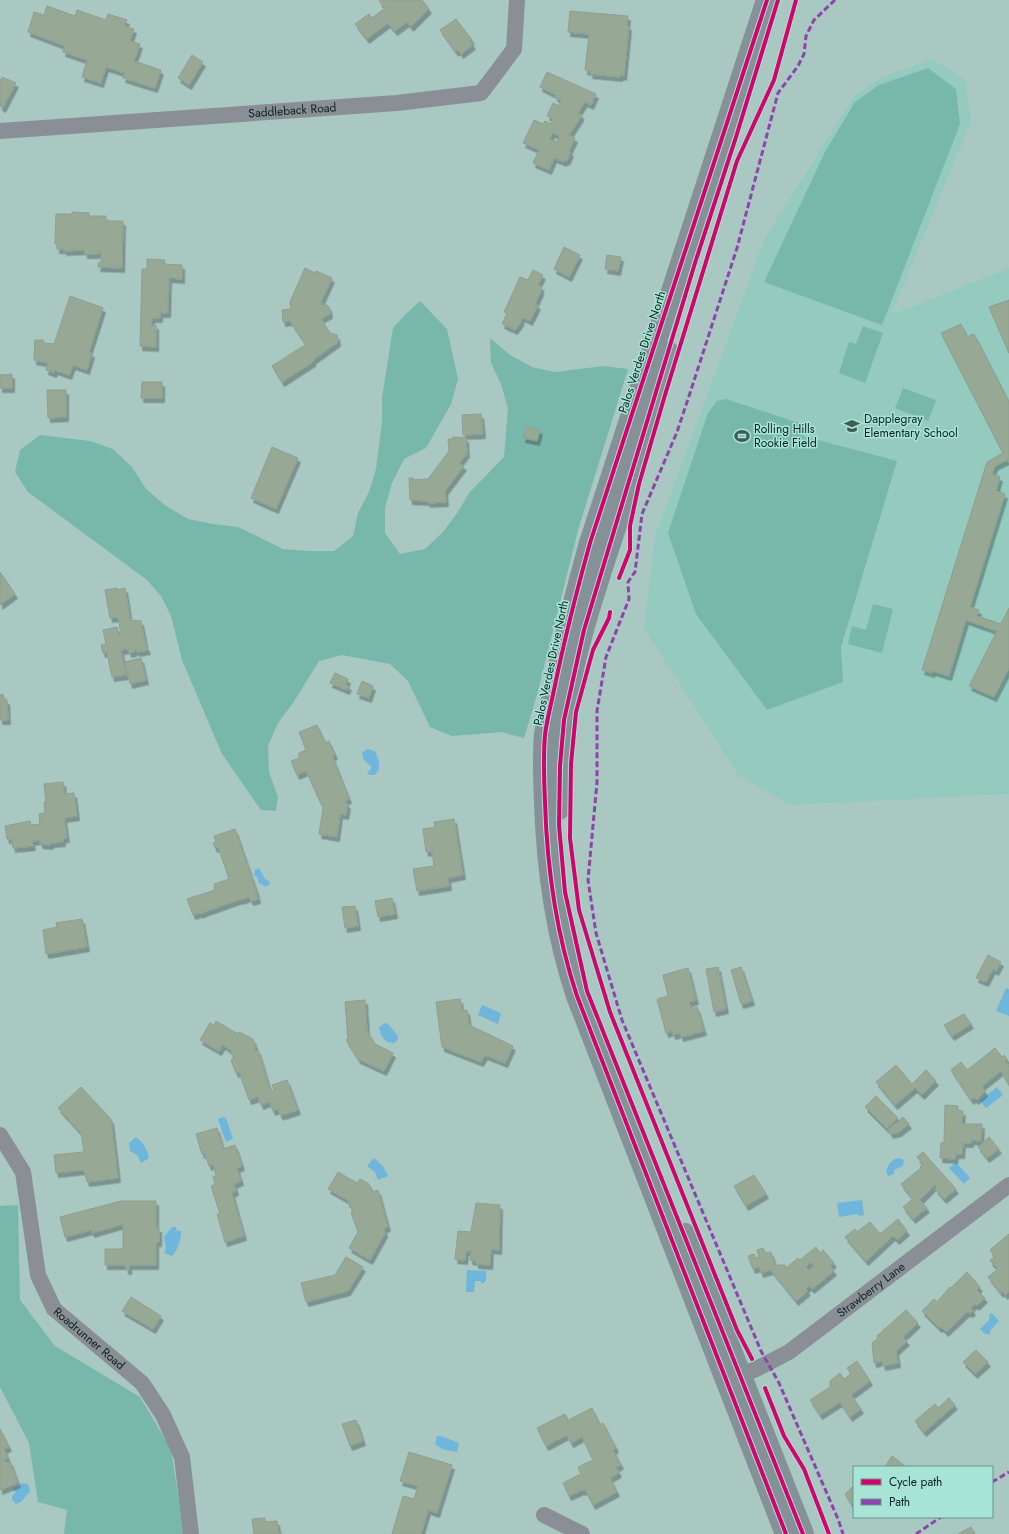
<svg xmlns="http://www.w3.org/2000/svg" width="1009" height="1534" font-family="Jost,sans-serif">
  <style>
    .built { fill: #95cabe }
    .green { fill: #78b8aa }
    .water { fill: #6eb6db }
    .building { fill: #97a994; stroke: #8e9e93; fill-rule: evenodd; filter: url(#shadow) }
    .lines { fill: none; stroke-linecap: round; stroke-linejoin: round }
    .street { stroke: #898f95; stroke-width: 16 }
    .primary { stroke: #849196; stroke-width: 22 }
    .quiet { stroke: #8e44ad; stroke-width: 3; stroke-dasharray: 6 3; stroke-linecap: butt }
    .cycleway-casing { stroke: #a7e4d5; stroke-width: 6 }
    .cycleway { stroke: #d6006c; stroke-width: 4 }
    .labels { text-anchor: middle; stroke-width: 3; stroke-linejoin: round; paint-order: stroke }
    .street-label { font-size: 12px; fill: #08221d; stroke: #a7e4d5 }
    .poi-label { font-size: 12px; fill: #08221d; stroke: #a7e4d5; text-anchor: start }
  </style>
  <defs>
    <filter id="shadow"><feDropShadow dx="2.5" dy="4.5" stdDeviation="0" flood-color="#0004"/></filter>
  </defs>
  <rect width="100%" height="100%" fill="#a8c8c1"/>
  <path class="built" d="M932 59 965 79 971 121 891 315 1009 268V794L791 805 739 776 644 628 655 537 765 238 854 97 878 79Z"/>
  <path class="green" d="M928 68 956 89 960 124 882 325 764 282 825 152 855 102 879 85Z
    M420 301 447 329 458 379 451 404 426 448 404 459 392 483 385 508V533L400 554 425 549 443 532 458 512 469 493 504 457 508 408 501 384 491 363 490 338 510 355 532 367 555 372 604 366 628 369 578 530 538 691 524 738 502 732 452 736 430 727 408 681 390 664 342 655 319 661 293 703 278 723 268 746 269 772 278 797 276 811 261 810 222 754 182 660 171 616 161 596 147 580 28 492 15 472 20 450 40 435 90 441 113 449 132 467 146 489 166 506 188 519 213 524 238 527 283 549 308 551H334L353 536 358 513 369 492 376 469 382 422V398L393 328 407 313Z
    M863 326 883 333 865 383 839 373 849 342 856 344Z
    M903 388 936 400 928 421 895 408Z
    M726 399 805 425 803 436 897 461 841 647 843 682 767 710 696 614 668 533 708 413 717 401Z
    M873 604 893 609 882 653 848 644 852 626 866 630Z
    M18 1205 20 1300 55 1346 140 1397 171 1449 184 1534H64L67 1510 38 1502 29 1443 0 1387V1206Z"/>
  <path class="water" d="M367 749 375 751 379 762V769L375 775H369L367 773 372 767 364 760 362 753Z
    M259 868 265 879 270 882 268 886H264L259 883 257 877 254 875 255 870Z
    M1006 988 1009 989V1016L996 1011Z
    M482 1005 501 1013 498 1024 478 1015Z
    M385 1023 389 1025 398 1036 397 1041 394 1043 387 1042 381 1035 379 1027Z
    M997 1087 1003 1095 986 1108 980 1101Z
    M223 1117 226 1118 233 1139 226 1142 218 1119Z
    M136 1137C145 1144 147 1150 149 1158L141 1163 138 1156 130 1151 129 1143Z
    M374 1158 383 1166 388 1176 378 1180 375 1172 367 1166Z
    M899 1158 904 1160 903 1166 894 1170V1174L888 1176 886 1172C888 1164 892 1159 899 1158Z
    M956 1162 970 1178 964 1184 949 1168Z
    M862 1200 864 1215 859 1216 858 1214 839 1217 837 1203Z
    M172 1227H176L177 1231H181C181 1241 178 1249 172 1256L164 1253 166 1248 164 1237Z
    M467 1270 486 1271V1281L482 1284 480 1281H475L474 1292H466Z
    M992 1313 999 1321 990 1331V1335L984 1333 980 1329 989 1320V1315Z
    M437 1436H441L459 1443 457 1452 445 1450 437 1446 435 1443Z
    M21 1483 28 1484 30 1491 21 1502 16 1504 12 1499V1496L16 1492 13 1490 16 1486 19 1488Z"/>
  <path class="building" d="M381 0H422L429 9 411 27 407 22 395 31 388 23 367 39 355 24 369 14 372 18 385 8 379 1Z
    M47 6 75 16 77 10 106 20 108 14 127 20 124 26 134 29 130 41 140 44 134 61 161 70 155 88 123 78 125 73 106 67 101 83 82 77 87 60 63 52 65 46 28 32 34 12 44 15Z
    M570 11 628 16 627 26H629L624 76 621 75 620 77 590 74 591 71 585 70 589 34 568 32Z
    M456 19 472 40 470 41 473 45 461 54 458 50 456 52 440 30Z
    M192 55 203 62 189 85 178 78Z
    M547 72 596 94 591 105 585 102 578 113 581 114V117L569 135 575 138 569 151 571 152 567 161 565 160 564 162 554 158 549 170 533 163 539 150 523 143 534 120 543 124 545 121 551 124 553 118 547 116 553 103 559 106 561 100 555 97 556 95 540 87ZM552 133 559 136 557 142 550 139Z
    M2 77 16 83 3 108 0 106V81Z
    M72 212 89 213V216H106V221H123L122 268 98 267 99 262H102L100 251 99 254H85V250L64 251V249H57V244H55L56 214H72Z
    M564 247 580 255 569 277 554 269Z
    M607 255 621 257 618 271 605 269Z
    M147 259 165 260 164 264 182 265V279L169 278 168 313H160V318H152L151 325H156V347L140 346 142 269H147Z
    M305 268 315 273 316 271 332 278 320 304 327 305 329 307 330 314 321 319 330 333 337 335 338 342 313 360V362L282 382 272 366 303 346V347L306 345 290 321 283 322 282 310 291 309 290 302Z
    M533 270 543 275 538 285 541 286V291L535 304 538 305 530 321 522 317 521 322 515 330 502 324 507 313 504 312 520 277 528 280Z
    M70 296 103 308 89 352 92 353 87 370 73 365 69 375 55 370 54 373 46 370 48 363 34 360 35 340H43L44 343 54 344Z
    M1009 300V353L989 307Z
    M961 324 967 337 974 334 1009 402V463L1007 460 995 466 992 474 1000 477 996 491 1005 494 970 607 979 610 977 616 1001 624 1009 608V668L994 697 969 686 997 631 966 620 949 676 933 671 932 673 922 670 987 462 1003 453 941 333Z
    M12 374V388H0V375Z
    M142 382H162V398H141Z
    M47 390H66V417L48 418Z
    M481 414 483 434 463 435 462 415Z
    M526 427 540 430 537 441 523 438Z
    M453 437 466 438 467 454H464L465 456 459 463 464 466 445 491 446 502 428 503 427 501 410 500 409 478H413V480L428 479 449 451 448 439H453Z
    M272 447 298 458 276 509 251 498Z
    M0 572 15 594 0 605Z
    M117 588V590L125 588 130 620 141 621 146 647H147L148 650 137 652 136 650H134V652L129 653 128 649 121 650 126 675 112 677 107 652 103 653 101 645 106 644 103 630 117 627 119 635H121L118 617 110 618 105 590Z
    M141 658 146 680 130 684 125 662Z
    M335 673 348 679 346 685 349 686 347 690 330 683Z
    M362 681 373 686 369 698 357 694Z
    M3 694 4 700H7L8 720H0V695Z
    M317 725 325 743 329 741 335 755 332 756 349 799 345 801 348 805 346 815 340 814 337 837 319 834 323 808 306 771 297 775 291 761 299 758V753L306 750 299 732Z
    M63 782 64 794 74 793 77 816 64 818 67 838H63V842L52 843 50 845 40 844V840L32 841 33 846 13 848 12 839H7L5 826 30 821 31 825 40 824 39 814 45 813 44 802H46L44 784Z
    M454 819 463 875 448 878 449 886 417 891 413 869 434 866 432 851 426 852 423 829 435 827 434 822Z
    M235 829 257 893 253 895 257 894 258 899 251 901 249 897 241 900V899L204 912 201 914 200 913 193 915 187 899 215 890 214 884 229 879 218 847 215 848 213 843 216 842 214 836Z
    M392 898 395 914 378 917 375 901Z
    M355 906 358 926 345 928 342 907Z
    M82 919 87 947 46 954 43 930 57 927 56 923Z
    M988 955 1001 962 996 971 993 969 986 982 976 978Z
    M718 967 726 1009 714 1012 706 969Z
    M741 967 752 1001 741 1004 731 970Z
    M688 968 696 1000 689 1002 691 1009 697 1007 704 1031 681 1037 680 1033 673 1035 672 1031 666 1033 657 999 668 996 663 975Z
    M460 999 462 1011 467 1010 469 1025 513 1046 505 1063 485 1055 481 1062 442 1047 436 1002Z
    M365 1000 367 1031 375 1044 393 1053 384 1071 358 1059 346 1040 348 1038 345 1002Z
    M964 1014 971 1024 952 1036 944 1025Z
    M216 1021 238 1034 239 1032 253 1039 256 1048 254 1049 255 1051 258 1050 269 1087 272 1091 274 1090 272 1085 287 1080 298 1110 283 1115H280L278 1109 273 1111 269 1102 261 1105 258 1097 249 1100 239 1072 236 1073 231 1060 235 1058 230 1053 232 1051 223 1045 219 1051 200 1040 210 1023 214 1025Z
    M995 1048 1002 1057 1004 1055 1007 1059 1005 1061 1009 1066V1085L1001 1071 982 1086 985 1092 976 1100 974 1098 971 1100 951 1070 961 1062 967 1070Z
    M896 1065 912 1084 926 1070 936 1081 922 1095 915 1088 895 1105 876 1082Z
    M81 1087 111 1119 118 1178 87 1182 84 1170 56 1173 54 1155 84 1152 81 1133 58 1108Z
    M876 1096 898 1118 887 1129 865 1107Z
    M945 1105 958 1106V1111H963L962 1124H982L981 1141 971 1140V1143H963L962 1154H956L955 1159 940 1158 941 1143H944Z
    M903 1117 909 1124 899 1132 891 1134 888 1130Z
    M217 1128 223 1149 235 1145 242 1166 237 1168 241 1181 234 1184 236 1191 232 1193 244 1236 225 1242 217 1214H220L211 1186 215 1184 213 1177 216 1176 213 1164 209 1166 205 1153 202 1154 196 1134Z
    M989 1137 999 1149 987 1158 978 1147Z
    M923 1152 956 1189 944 1199 935 1189 937 1187 935 1185 920 1200 927 1208 913 1219 903 1207 913 1199 901 1184 921 1168 920 1167 923 1164 917 1157Z
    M338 1172 357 1183 360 1179 369 1184 372 1192 378 1190 388 1227 384 1228 385 1233 370 1260 349 1248 358 1232 351 1213H353L351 1207 350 1208 349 1201 328 1189Z
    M754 1175 766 1194 746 1206 734 1186Z
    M121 1201H156V1228H159V1242H156V1265H129V1270H126V1265H105V1249H123V1224L92 1233 91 1230 65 1237 60 1217Z
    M476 1203 500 1205 499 1250 491 1249 490 1265 476 1264V1261L470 1260 471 1251H466L465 1260 455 1259 458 1231 471 1232Z
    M898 1219 907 1231 897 1240 893 1236 866 1261 845 1237 855 1229 857 1232 870 1222 880 1234Z
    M1009 1234V1292L1005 1295 1002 1291 1001 1293 988 1277 998 1269 991 1262 990 1260 995 1257 990 1250Z
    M816 1247 820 1253 823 1250 834 1263 830 1266 834 1271 812 1289 809 1286 806 1289 808 1291 796 1301 771 1270 761 1273 759 1267 753 1269 748 1256 754 1254 756 1258 759 1257 757 1250 763 1248 765 1253 771 1252 775 1265H785L786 1268 798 1258 800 1260ZM811 1262 814 1266 809 1270 806 1267Z
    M346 1257 363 1267 348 1291 306 1302 301 1283 335 1275Z
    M967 1272 980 1287 977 1290 985 1298 977 1306 975 1304 971 1308 973 1311 970 1313 967 1312 946 1332 941 1327 939 1328 922 1311 934 1299 937 1302 950 1287 951 1288Z
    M131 1297 161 1316 153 1329 122 1311Z
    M906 1310 918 1323 903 1337 907 1341 896 1351 898 1363 883 1366 882 1361 874 1363 872 1343 878 1338 877 1336Z
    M976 1350 988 1362 975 1374 963 1362Z
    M857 1361 870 1381 851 1395 861 1409 850 1417 840 1402 820 1415 810 1400 830 1387V1381L840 1373 844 1379 851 1374 847 1368Z
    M949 1398 955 1405 924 1432 915 1421 935 1404 938 1408Z
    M592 1408 600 1425 603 1423 616 1448 613 1450 621 1465 616 1467 619 1473 610 1478 617 1492 593 1505 585 1489 584 1491 582 1490 569 1496 563 1483 581 1474 578 1467 593 1460 582 1437 571 1443 567 1435 546 1446 537 1428 565 1414 569 1422 571 1420 570 1419Z
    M356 1420 363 1441 350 1446 342 1424Z
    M0 1429 9 1447 4 1449 8 1458 4 1460 6 1463 10 1461 18 1483 0 1490Z
    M409 1452 452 1465 437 1513 428 1510 421 1534H392L403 1496 414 1499 418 1486 400 1481Z
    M892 1456 905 1466 904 1467H885Z
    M852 1487 854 1489V1509L845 1494Z
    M265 1518V1522L277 1521 279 1534H254L252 1519Z
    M971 1527 975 1534H958Z"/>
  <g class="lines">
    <g class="street">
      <path id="s1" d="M0 131 397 103 481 93 514 49 517 0"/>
      <path id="s2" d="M0 1135 23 1172 38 1275 54 1309 142 1383 163 1415 182 1457 191 1534"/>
      <path id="s3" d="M731 1379 756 1369 789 1352 1009 1185"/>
      <path d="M544 1515 582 1534"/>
    </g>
    <path class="primary" d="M767 0 590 543C577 590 565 637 555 685 552 701 547 718 545 735 543 758 544 780 545 802 547 868 556 933 577 996L786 1534
      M559 809C560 780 560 750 564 721 573 645 603 567 626 494 641 447 654 400 668 352
      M685 1234 803 1534"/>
    <path class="quiet" d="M835 0 814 20 806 36 804 54 798 66 778 93 737 248 690 393 677 432 642 514 635 572 628 582 629 599 606 657 597 711V782L588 880 596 933 622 1020 761 1351 779 1383 838 1519 843 1534
      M992 1482 1009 1472
      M916 1534 941 1517"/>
    <g class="cycleway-casing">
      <path id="cycleway" d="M767 0 590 543C577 590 565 637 555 685 552 701 547 718 545 735 543 758 544 780 545 802 547 868 556 933 577 996L786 1534
        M778 0 736 137 695 263 584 630 564 720 560 766 559 825 565 892 587 991 803 1534
        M619 578 630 550V526L639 484 665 395 737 161 774 80 796 0
        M610 612 609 618 593 650 576 712 571 764 570 838 579 910 610 1012 737 1330 752 1359
        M765 1388 784 1436 804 1469 829 1534"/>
    </g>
    <use href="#cycleway" class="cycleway"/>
  </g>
  <defs>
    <g id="school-bare" transform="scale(1.2)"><path d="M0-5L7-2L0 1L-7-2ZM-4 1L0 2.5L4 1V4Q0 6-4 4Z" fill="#405c56" stroke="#a7e4d5" stroke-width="2.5" paint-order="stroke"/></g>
    <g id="stadium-bare" transform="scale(1.2)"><path d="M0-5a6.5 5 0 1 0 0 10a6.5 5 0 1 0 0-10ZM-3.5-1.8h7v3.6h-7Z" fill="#405c56" stroke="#a7e4d5" stroke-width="2.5" paint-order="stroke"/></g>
  </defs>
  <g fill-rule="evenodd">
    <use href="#school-bare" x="852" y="426"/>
    <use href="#stadium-bare" x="742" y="436"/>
  </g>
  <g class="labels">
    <g class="street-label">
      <text dy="4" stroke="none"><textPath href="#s1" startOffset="293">Saddleback Road</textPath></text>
      <text transform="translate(642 352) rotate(-72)" y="4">Palos Verdes Drive North</text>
      <text transform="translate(551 663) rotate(-78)" y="4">Palos Verdes Drive North</text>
      <text dy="4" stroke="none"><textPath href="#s3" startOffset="167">Strawberry Lane</textPath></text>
      <text dy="4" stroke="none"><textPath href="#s2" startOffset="231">Roadrunner Road</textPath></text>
    </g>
    <g class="poi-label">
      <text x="864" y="423">Dapplegray<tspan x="864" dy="14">Elementary School</tspan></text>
      <text x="754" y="433">Rolling Hills<tspan x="754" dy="14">Rookie Field</tspan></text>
    </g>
  </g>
  <rect x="853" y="1466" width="140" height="52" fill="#a7e4d5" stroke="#67968b"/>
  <rect x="861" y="1479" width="20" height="6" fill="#d6006c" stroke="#67968b"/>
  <text x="889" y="1486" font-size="12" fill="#08221d">Cycle path</text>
  <rect x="861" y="1499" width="20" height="6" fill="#8e44ad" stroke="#67968b"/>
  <text x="889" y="1506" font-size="12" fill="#08221d">Path</text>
</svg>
